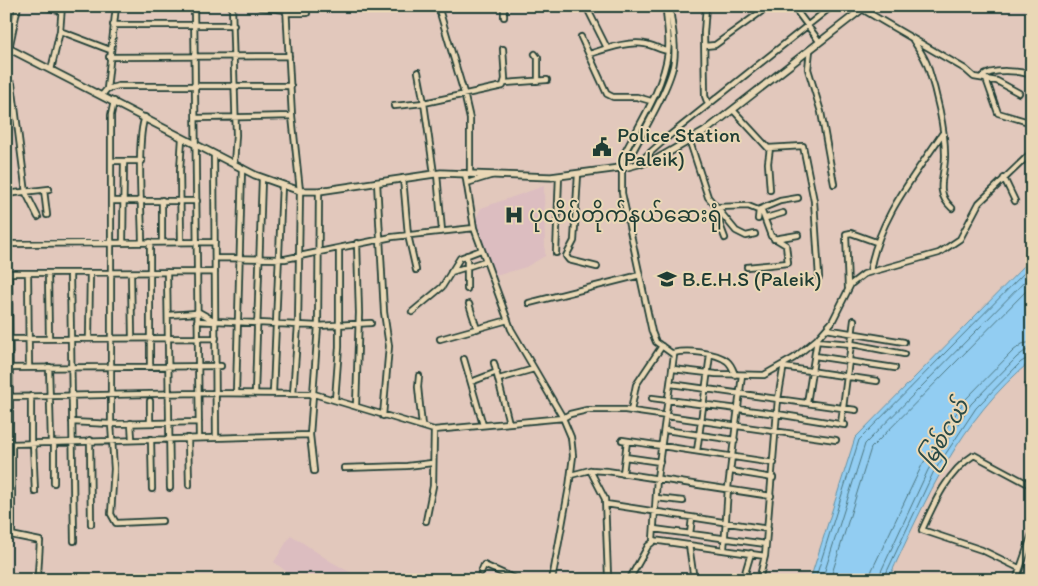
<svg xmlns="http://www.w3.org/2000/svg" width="1038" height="586" font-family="Itim,'Noto Sans Myanmar',sans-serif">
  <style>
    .built { fill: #dcbdc0 }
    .water { fill: #92cdf2; stroke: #6493a6 }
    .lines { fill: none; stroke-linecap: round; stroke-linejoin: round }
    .shore { stroke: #4d7780; stroke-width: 1 }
    .canal { stroke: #92cdf2; stroke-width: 4.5 }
    .minor-casing { stroke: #1f3d34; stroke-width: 8 }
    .tertiary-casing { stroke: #1f3d34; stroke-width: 9 }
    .minor { stroke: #ead8b6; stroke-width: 4.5 }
    .tertiary { stroke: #ead8b6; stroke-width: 5.5 }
    .labels { text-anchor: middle; stroke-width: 4; stroke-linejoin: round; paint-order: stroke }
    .poi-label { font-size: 21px; fill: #1f3d34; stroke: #ead8b6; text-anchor: start }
    .water-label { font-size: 22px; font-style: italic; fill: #2a4b47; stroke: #ead8b6 }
  </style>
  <rect width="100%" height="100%" fill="#e2c8bc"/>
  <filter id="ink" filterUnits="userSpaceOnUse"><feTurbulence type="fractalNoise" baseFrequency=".02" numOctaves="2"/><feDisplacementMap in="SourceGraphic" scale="10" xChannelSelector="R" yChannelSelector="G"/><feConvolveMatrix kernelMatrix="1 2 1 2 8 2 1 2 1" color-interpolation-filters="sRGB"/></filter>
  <g filter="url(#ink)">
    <path class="built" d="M544 186 545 256 526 267 492 277 475 220 481 208Z
      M291 535 330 561 364 580H297L274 562Z"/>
    <path class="water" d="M1032 258V360C959 420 927 497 888 580H810L855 438Z"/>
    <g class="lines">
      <path class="shore" d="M815 580 859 440 1032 265
        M822 580 865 444 1032 274
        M830 580 871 448 1032 285
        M870 580 872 570 922 465 965 400 1013 351 1022 344 1032 342
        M877 580 928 470 971 404 1017 357 1025 351 1032 350
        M883 580 933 473 976 408 1021 362 1032 356"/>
      <path class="canal" d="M638 138C652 110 673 75 670 42
        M626 161 632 149"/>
      <g class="minor-casing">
        <path id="minor" d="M43 6 61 11
          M194 6 199 438
          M232 6 236 135 234 164
          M286 6 292 116 300 191 298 325 293 394
          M438 6 464 93 470 119V173
          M586 6 607 48
          M666 6C666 21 670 37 668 52 663 90 639 124 622 158V193L652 332 656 342 674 355 657 478 653 540 765 556 759 580
          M706 6 704 33 705 96 708 104
          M793 6 819 41
          M260 7 286 10
          M862 9 965 69 974 77 986 79 998 113 1032 123
          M286 13H307
          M504 17V6
          M113 25H234
          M60 31 110 50
          M581 37 607 94 613 97H637L651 101
          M913 40C918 48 925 57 928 67 936 91 945 128 945 154 946 175 933 191 952 208
          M705 46 715 45 769 6
          M9 49 18 6
          M810 50 808 69 821 112 834 184
          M535 54 538 58V81
          M589 54C606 49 627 41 645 44 653 45 660 50 668 51
          M109 57 289 56
          M51 70 60 31 62 6
          M982 77C992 68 1020 71 1032 75
          M985 79 997 81 1019 93
          M6 83 12 84 26 193 38 217
          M505 83 547 80
          M107 89 116 6
          M102 95 107 89 118 86H291
          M114 101 111 115V424L114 469 111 514 116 523 162 521
          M394 106 424 103 418 72
          M733 110 768 148 803 146 814 201 819 277
          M197 118 292 116
          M690 142 708 197 736 231 746 236 755 234
          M770 148 768 163 770 190
          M632 153C643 132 672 83 674 61 677 42 671 25 670 6
          M214 154 216 438
          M111 161H142
          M642 164 645 157 669 136 832 6
          M465 173 474 228 511 329 563 418 571 437 573 456 569 487 552 580
          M434 174 424 103 503 86 505 79 503 49
          M437 174 442 231
          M578 174 574 241 566 256 569 260 597 267
          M403 178 408 235 416 270
          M1004 178 1015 201
          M377 182 384 312 389 346 383 416
          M467 183 493 175
          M44 190 47 215
          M6 194 49 189
          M111 201H197
          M717 207 748 206 758 210 780 201 798 198
          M720 210 716 214 725 238
          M766 218 783 213
          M758 219 759 210
          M774 239 798 235
          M181 241 180 170 182 138
          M123 242 124 161
          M142 242C142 215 136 139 145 117
          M162 242V200
          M6 244 215 242
          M556 253 559 176
          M467 255V289
          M215 258 285 259 392 237 474 228
          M747 267 788 263 786 245 771 236 761 209
          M870 271C879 218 913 178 942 134
          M167 272 170 488
          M451 272 485 261
          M6 273 215 272
          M9 273 10 424
          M28 273 29 368
          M48 273 49 338
          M70 273 74 541
          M131 273 132 337
          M848 288 846 234 851 233 876 242
          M529 303 640 275
          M469 304 477 329
          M197 311 215 321 318 326 371 323
          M412 312 442 287 460 258 481 250
          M168 315 197 313
          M197 321 215 322
          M826 329 904 342
          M89 337 90 273
          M6 339 216 338
          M440 339 508 320
          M816 341 852 344 904 354
          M673 353C687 350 715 352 727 361 732 365 733 370 735 375
          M815 356 895 368
          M464 359 483 425
          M494 363 509 423
          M150 366V242
          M49 367 51 442
          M783 367 877 381
          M6 368 221 366
          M673 369 716 374 764 375 794 358 817 339 832 322 851 284 864 274 939 253 960 239 979 203 1032 152
          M419 376 418 387 422 426
          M499 379 534 369
          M471 382 497 372
          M671 384 856 410
          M1028 386 1032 389
          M236 393 242 168
          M255 393 262 178
          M273 393 282 185
          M6 397 198 393 314 394 434 430 563 418 570 414 587 410H625L836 440
          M652 398 777 414 845 425
          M335 400 339 347V248
          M807 403 817 340
          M356 406 359 313 357 243
          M631 411 636 385 662 346
          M72 422 111 424 199 422
          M150 422V401
          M131 423 132 439
          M6 424H10V444L310 435 318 326 319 191
          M841 424 854 320
          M665 430 735 440
          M310 435 314 471
          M188 438 189 485
          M151 439 152 489
          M90 440 91 524
          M622 440 774 463
          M54 442V483
          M31 443V396
          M33 443 35 492
          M697 451 710 355
          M625 457 660 462
          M344 468 407 466 432 463
          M590 470 605 499 608 576
          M731 471 773 478
          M623 474 627 441
          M571 475 590 470 607 471 771 496
          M656 498 683 501
          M606 504 768 529
          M426 521 433 486 434 430
          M654 529 766 544
          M6 534 40 541 38 574 40 577 49 580
          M690 534 692 518
          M12 535V444
          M689 545 694 580
          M724 549 728 488 742 375
          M765 556 778 399 784 364
          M1019 568 982 550 922 530C934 503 948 471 974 455L1032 486
          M481 572 484 565 518 580
          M745 575 757 580
          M629 580 648 546 654 541
          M743 580 751 553
          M1016 580 1032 534"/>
      </g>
      <g class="tertiary-casing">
        <path id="tertiary" d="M6 47 255 175 300 191H319L441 173 551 177 627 167 657 159 704 132 866 6"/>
      </g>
      <use href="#minor" class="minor"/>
      <use href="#tertiary" class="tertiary"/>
    </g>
  </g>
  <defs>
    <g id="civic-bare" transform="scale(1.5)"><path d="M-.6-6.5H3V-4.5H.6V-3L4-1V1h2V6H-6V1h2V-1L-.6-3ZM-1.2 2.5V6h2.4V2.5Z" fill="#1f3d34" stroke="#ead8b6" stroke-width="2.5" paint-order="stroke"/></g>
    <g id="hospital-bare" transform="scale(1.5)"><path d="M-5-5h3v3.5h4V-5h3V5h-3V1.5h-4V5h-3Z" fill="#1f3d34" stroke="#ead8b6" stroke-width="2.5" paint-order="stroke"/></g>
    <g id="school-bare" transform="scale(1.5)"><path d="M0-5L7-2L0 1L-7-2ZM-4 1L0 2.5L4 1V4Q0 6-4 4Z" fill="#1f3d34" stroke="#ead8b6" stroke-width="2.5" paint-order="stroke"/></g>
  </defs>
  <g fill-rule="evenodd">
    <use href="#civic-bare" x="602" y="147"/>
    <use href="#hospital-bare" x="514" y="215"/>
    <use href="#school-bare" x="667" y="279"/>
  </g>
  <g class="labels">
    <g class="poi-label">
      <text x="617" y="142">Police Station<tspan x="617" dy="24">(Paleik)</tspan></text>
      <text x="529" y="222">ပုလိပ်တိုက်နယ်ဆေးရုံ</text>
      <text x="682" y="286">B.E.H.S (Paleik)</text>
    </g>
    <g class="water-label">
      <text transform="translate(944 433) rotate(-59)" y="8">မြစ်ငယ်</text>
    </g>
  </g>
  <rect width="1038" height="586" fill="none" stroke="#ead8b6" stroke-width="25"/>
  <rect x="12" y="12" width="1013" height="561" fill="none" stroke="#1f3d34" stroke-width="2" filter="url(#ink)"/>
</svg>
